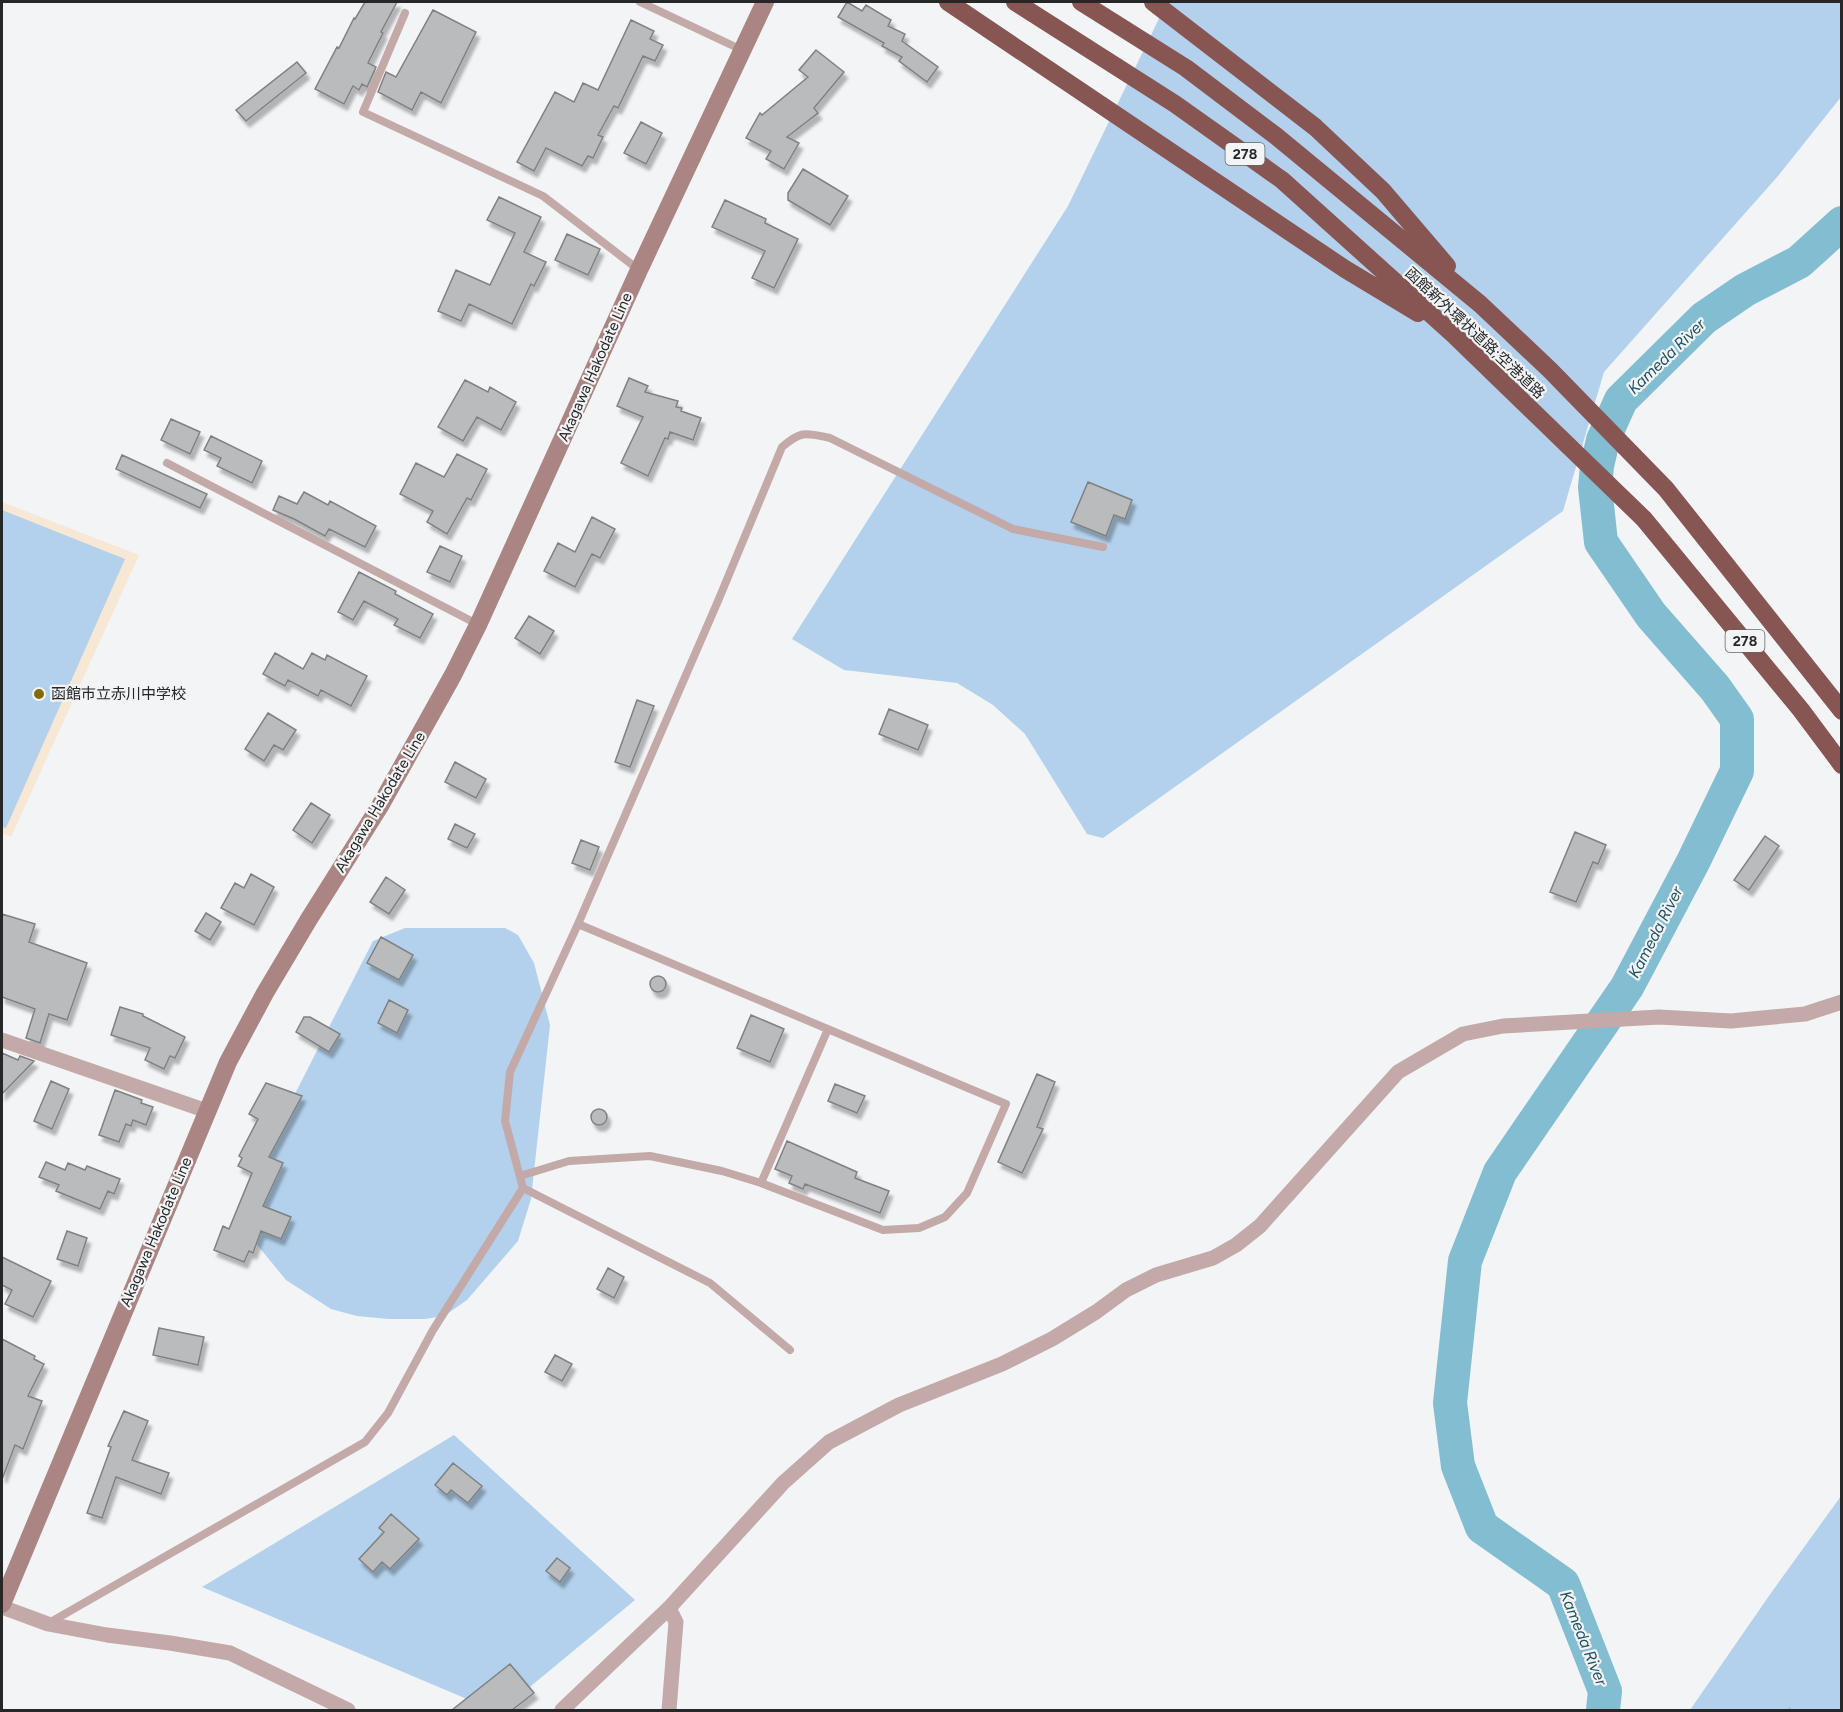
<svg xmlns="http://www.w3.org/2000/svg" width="1843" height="1712" font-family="Figtree,'Noto Sans JP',sans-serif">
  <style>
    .education { fill: #f7e7d5 }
    .green { fill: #b3d1ec }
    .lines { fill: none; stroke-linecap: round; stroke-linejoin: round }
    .river { stroke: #82bdd2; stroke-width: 34 }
    .building { fill: #b9bbbc; stroke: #7f8182; stroke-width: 1.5; filter: url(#shadow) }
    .path { stroke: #a7a8a9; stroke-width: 4; stroke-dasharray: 6 3; stroke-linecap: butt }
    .service { stroke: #c3a9a7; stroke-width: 8 }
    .minor { stroke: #c3a9a7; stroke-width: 15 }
    .secondary { stroke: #aa8583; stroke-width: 18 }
    .motorway { stroke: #875552; stroke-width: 18 }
    .poi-dot { fill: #806c06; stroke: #f2f4f5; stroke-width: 2 }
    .labels { text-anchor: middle; stroke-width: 4.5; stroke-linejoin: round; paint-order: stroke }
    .shield { fill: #f2f4f5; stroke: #646466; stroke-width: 1.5 }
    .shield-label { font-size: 14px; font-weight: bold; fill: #272728 }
    .street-label { font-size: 15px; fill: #272728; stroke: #f2f4f5 }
    .poi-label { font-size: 15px; fill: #272728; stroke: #f2f4f5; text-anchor: start }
    .water-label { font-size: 16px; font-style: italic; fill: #205161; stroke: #f2f4f5 }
  </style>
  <defs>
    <filter id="shadow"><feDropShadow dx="3.5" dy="6" stdDeviation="1.5" flood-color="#0004"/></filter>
  </defs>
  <rect width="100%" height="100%" fill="#f2f4f5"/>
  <path class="education" d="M2 502 139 555 11 837 2 833Z"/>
  <path class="green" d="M1167 2H1841V97L1778 176 1604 372 1563 511 1103 838 1087 834 1025 734 993 705 957 683 844 670 792 639 1068 206Z
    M2 510 125 559 6 828 2 827Z
    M405 928H505L518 935 534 963 550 1025 531 1199 518 1241 467 1300 444 1316 425 1319H389L357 1316 331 1309 286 1280 254 1241V1174L373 941Z
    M454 1435 635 1600 502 1710H493L202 1587Z
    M1841 1496V1710H1690L1771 1593Z"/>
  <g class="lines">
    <path class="river" d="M1603 1710 1605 1691 1563 1584 1482 1527 1458 1466 1450 1403 1465 1261 1500 1172 1627 987 1693 862 1737 771V719L1715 688 1651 615 1601 542 1595 487 1597 466 1603 440 1621 400 1704 318 1745 290 1799 262 1842 223"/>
  </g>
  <path class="building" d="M365 2H397L381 32 383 33 368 63 376 67 367 87 362 84 359 90 353 86 344 104 315 89 337 47 339 48 354 18 355 19Z
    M847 2 862 11 866 5 891 20 888 26 905 34 902 41 938 67 927 82 899 61 902 57 882 46 884 43 838 17Z
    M433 10 476 32 441 103 421 92 412 110 378 92 386 72 396 77Z
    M631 20 654 31 650 39 663 45 655 61 643 56 618 108 614 106 598 135 603 137 593 158 588 156 582 166 546 148 534 171 517 162 555 92 574 102 583 83 598 90Z
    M816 50 844 72 814 108 818 113 787 137 799 143 784 169 766 159 771 151 746 138 760 113 762 115 808 77 799 70Z
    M297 62 306 73 246 121 236 110Z
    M641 122 662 133 646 164 624 153Z
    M803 169 848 196 830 225 788 200V193Z
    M499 197 541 217 524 252 546 262 534 286 531 284 512 324 469 304 461 321 438 311 456 270 490 285 515 233 487 220Z
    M725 200 766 219 765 223 798 239 774 288 752 278 765 251 712 227Z
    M567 234 600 249 588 275 555 260Z
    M629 378 648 386 645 392 678 401 676 407 682 408 681 411 701 418 693 440 670 432 668 439 665 438 648 476 621 463 643 417 617 406Z
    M465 380 488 392 490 387 516 402 501 430 477 417 463 441 438 427Z
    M171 419 200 432 190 454 161 440Z
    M211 436 262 461 252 483 217 466 221 458 204 450Z
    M457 454 487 469 471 500 467 498 447 534 427 522 433 511 400 494 416 463 444 477Z
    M122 455 207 494 200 508 116 469Z
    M1088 482 1132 500 1125 519 1114 515 1106 536 1071 522Z
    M304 492 328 505 330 501 376 526 365 547 329 529 325 536 294 519 273 510 279 496 297 504Z
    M592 517 615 529 600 558 592 554 575 587 544 571 558 543 575 552Z
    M440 546 462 556 450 582 427 572Z
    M359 572 396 591 395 594 433 614 420 638 394 625 398 619 364 601 353 620 338 612Z
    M529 616 554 631 540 654 515 638Z
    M275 653 303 669 312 653 325 660 327 655 367 676 351 706 321 690 318 696 288 680 285 686 263 674Z
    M637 700 654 706 630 767 615 762Z
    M889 709 928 725 918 750 879 734Z
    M268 713 296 730 283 750 274 745 264 761 245 749Z
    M455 762 486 779 476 798 445 782Z
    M311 803 330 815 312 843 293 830Z
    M455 824 475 834 467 848 448 839Z
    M1575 832 1606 845 1598 864 1593 862 1576 902 1550 892Z
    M1765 836 1779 846 1749 890 1734 880Z
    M581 840 599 847 590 870 572 863Z
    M251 874 274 887 254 925 221 908 235 883 244 888Z
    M386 877 405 890 389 914 370 902Z
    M206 913 221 922 210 940 195 931Z
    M2 914 35 924 29 942 87 963 67 1020 49 1014 40 1043 26 1038 35 1009 2 997Z
    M381 937 413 955 399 980 367 963Z
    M650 984a8 8 0 1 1 16 0a8 8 0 1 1-16 0Z
    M389 1000 408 1010 397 1033 378 1023Z
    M120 1007 143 1014V1016L185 1037 175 1058 170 1056 164 1069 145 1060 150 1048 111 1035Z
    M751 1015 784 1029 770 1062 737 1048Z
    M304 1017H310L340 1034 329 1052 296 1032Z
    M2 1053 18 1060 20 1056 34 1061 2 1094Z
    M1037 1074 1055 1082 1037 1127 1043 1129 1022 1173 998 1162Z
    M51 1081 69 1089 52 1129 34 1121Z
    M266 1083 302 1096 269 1157 283 1163 263 1206 291 1217 281 1239 261 1231 253 1253 249 1251 244 1262 214 1250 223 1226 229 1229 252 1173 238 1166 242 1158 239 1156 258 1119 249 1114Z
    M835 1084 865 1096 857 1113 828 1101Z
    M115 1090 142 1100 141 1103 153 1107 146 1125 133 1120 131 1126 126 1124 119 1142 99 1135Z
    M591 1117a8 8 0 1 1 16 0a8 8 0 1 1-16 0Z
    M787 1141 857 1172 855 1178 889 1191 880 1213 805 1184 803 1189 789 1183 792 1176 775 1169Z
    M46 1162 65 1170 68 1163 85 1170 87 1166 120 1179 114 1194 108 1191 100 1209 56 1191 59 1185 39 1177Z
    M67 1231 87 1238 78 1266 57 1259Z
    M2 1257 51 1281 33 1317 5 1304 12 1290 2 1285Z
    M608 1268 624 1277 614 1298 597 1289Z
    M159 1328 204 1337 198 1365 153 1355Z
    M2 1339 35 1356 34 1359 44 1364 28 1396 42 1401 23 1449 15 1445 3 1477 2 1476Z
    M555 1355 572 1364 562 1381 545 1372Z
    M124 1411 148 1421 132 1460 169 1473 161 1494 116 1477 102 1518 87 1513 111 1447 108 1446Z
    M453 1463 482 1486 468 1503 451 1490 447 1495 435 1485Z
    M391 1514 419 1539 390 1569 382 1562 373 1572 359 1559 384 1532 379 1528Z
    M557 1558 570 1568 560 1582 546 1571Z
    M510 1664 534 1693 512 1710H452Z"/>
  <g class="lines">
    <path class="path" d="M1790 1710 1791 1709"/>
    <path class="service" d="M640 2 742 50
      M405 13 363 112 543 196 639 270
      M167 463 477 624
      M520 1176 569 1161 650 1156 722 1171 761 1183 883 1230 919 1228 945 1217 967 1193 1006 1104 578 924
      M761 1183 828 1029
      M523 1188 505 1121 510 1072 578 924 718 601 782 447C802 430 806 433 830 438L1013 529 1103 547
      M49 1623 365 1442 388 1413 433 1330 523 1188 710 1283 790 1350"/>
    <path class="minor" d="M2 1040 207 1111
      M2 1607 48 1624 107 1635 170 1643 230 1653 348 1710
      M669 1608 676 1622 669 1710
      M562 1710 669 1608 783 1483 829 1442 899 1405 1002 1364 1052 1339 1096 1312 1126 1290 1156 1275 1213 1258 1236 1245 1260 1226 1398 1072 1463 1034 1503 1026 1659 1017 1731 1021 1805 1014 1842 1002"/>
    <path class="secondary" d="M2 1604 228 1062 265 993 309 919 380 806 453 675 478 625 639 270 765 2"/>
    <path class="motorway" d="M948 2 1345 269 1418 313
      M1015 2 1175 104 1282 180 1453 334 1644 519 1801 710 1842 765
      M1081 2 1186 68 1276 136 1480 304 1550 370 1666 489 1842 711
      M1153 2 1315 127 1383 191 1447 266"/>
  </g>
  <circle class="poi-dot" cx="39" cy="694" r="6"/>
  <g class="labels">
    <g class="shield">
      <rect x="1225.5" y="143" width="39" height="22" rx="4.5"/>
      <rect x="1725.5" y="630" width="39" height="22" rx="4.5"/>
    </g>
    <g class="shield-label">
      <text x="1245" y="159">278</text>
      <text x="1745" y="646">278</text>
    </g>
    <g class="street-label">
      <text transform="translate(1475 333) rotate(43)" y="5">函館新外環状道路;空港道路</text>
      <text transform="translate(595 367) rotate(-66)" y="5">Akagawa Hakodate Line</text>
      <text transform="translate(380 802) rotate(-59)" y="5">Akagawa Hakodate Line</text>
      <text transform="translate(156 1232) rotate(-67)" y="5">Akagawa Hakodate Line</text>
    </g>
    <g class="poi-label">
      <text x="51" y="699">函館市立赤川中学校</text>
    </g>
    <g class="water-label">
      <text transform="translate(1666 356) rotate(-44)" y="6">Kameda River</text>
      <text transform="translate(1655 932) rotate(-63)" y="6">Kameda River</text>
      <text transform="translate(1584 1638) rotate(68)" y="6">Kameda River</text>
    </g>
  </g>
  <rect width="1843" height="1712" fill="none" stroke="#272728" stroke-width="6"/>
</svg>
